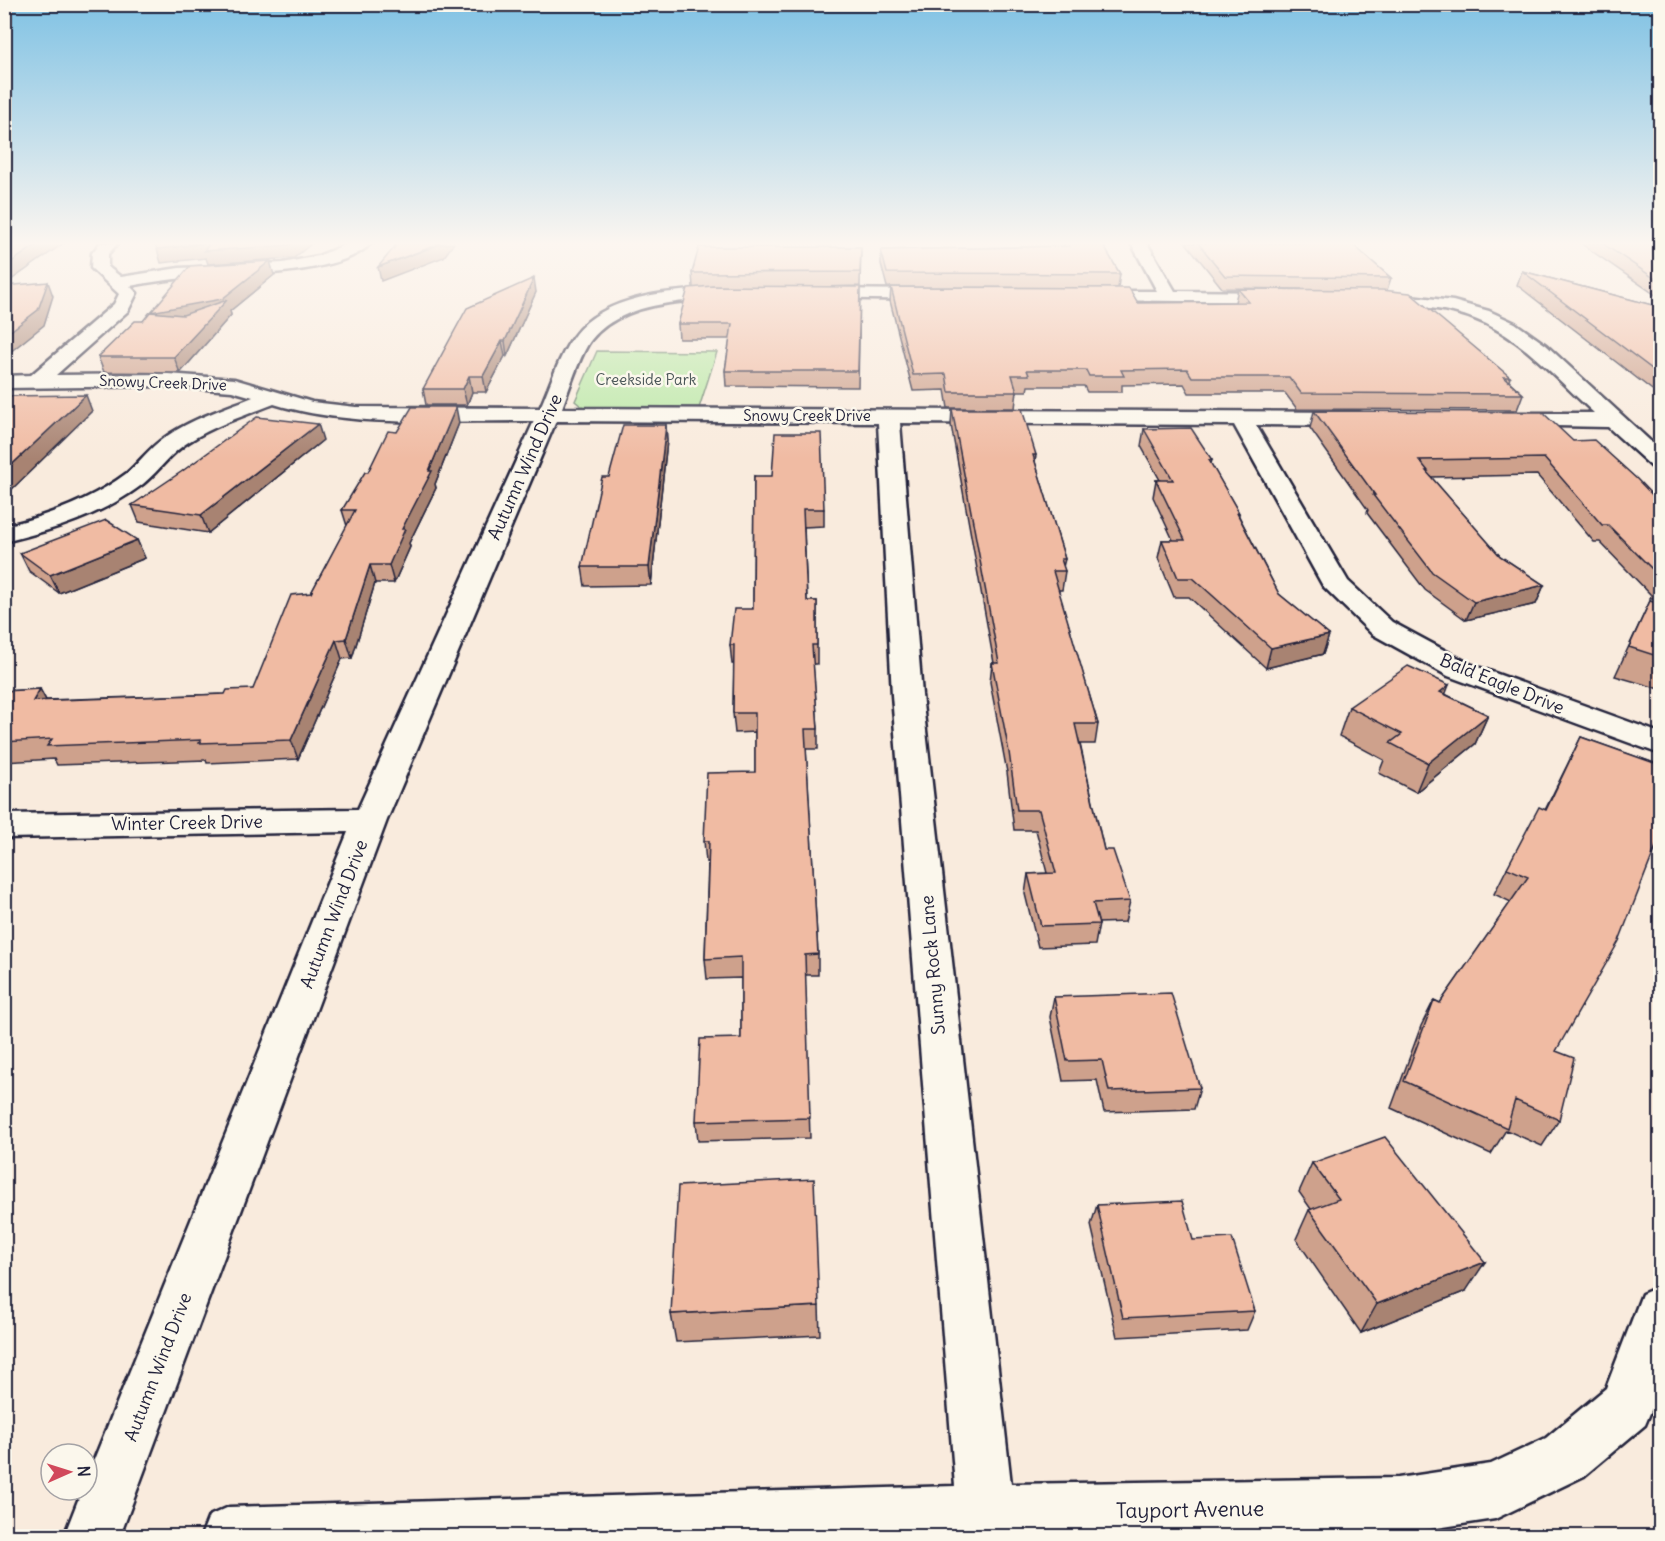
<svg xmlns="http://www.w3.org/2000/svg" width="1665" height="1541" font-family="Delius,sans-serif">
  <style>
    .green { fill: #bae8a6; stroke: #6e8570; stroke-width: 1.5 }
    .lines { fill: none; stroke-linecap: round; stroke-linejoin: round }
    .minor-casing { stroke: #22223b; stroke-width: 5 }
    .minor { fill: #fbf7ec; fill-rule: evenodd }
    .wall { fill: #cea18c; stroke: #22223b; stroke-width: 1.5 }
    .shaded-wall { fill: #a88372; stroke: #22223b; stroke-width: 1.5 }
    .building { fill: #f0bba3; stroke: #22223b; stroke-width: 1.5 }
    .labels { text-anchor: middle; stroke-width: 5; stroke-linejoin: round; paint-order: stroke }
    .far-park-label { font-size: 15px; fill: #485456; stroke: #fbf7ec }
    .far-street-label { font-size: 15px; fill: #22223b; stroke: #fbf7ec }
    .street-label { font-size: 18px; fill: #22223b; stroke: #fbf7ec }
    .near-street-label { font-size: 21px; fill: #22223b; stroke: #fbf7ec }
  </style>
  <rect width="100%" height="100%" fill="#f9ebdd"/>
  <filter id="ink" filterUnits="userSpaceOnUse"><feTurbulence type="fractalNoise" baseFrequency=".0167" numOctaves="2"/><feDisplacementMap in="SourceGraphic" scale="12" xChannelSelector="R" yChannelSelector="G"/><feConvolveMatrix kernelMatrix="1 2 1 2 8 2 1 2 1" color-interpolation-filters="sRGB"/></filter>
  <g filter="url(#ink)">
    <path class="green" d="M597 351 717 352 699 408H593L581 406 575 401Z"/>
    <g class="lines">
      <g class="minor-casing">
        <path id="minor" d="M100 243H118L108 254V267L121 277 179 268 283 263 318 256 349 243H371C342 276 233 275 190 278 170 279 150 282 130 286L137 293 128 311 56 375 168 374 234 379 312 402 356 407 540 408C550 386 559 356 573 337 604 293 681 289 730 289L736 290 739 294 736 298C720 302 702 299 686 301 653 304 613 312 591 340 580 354 569 390 562 408L1357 412 1365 414 1368 419 1365 424 1357 426 1256 425 1348 581 1392 622 1470 664 1660 733V754L1448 676 1372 634 1323 586 1234 425 900 423 922 695 1011 1484 1398 1478 1491 1464 1546 1438 1606 1388 1642 1294 1660 1286V1383L1653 1406 1645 1425 1584 1476 1495 1519 1398 1534 1264 1536H201L209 1516 229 1507 955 1486 892 695 878 423 556 421 387 820 120 1536H64L82 1490H87V1477L348 832 4 838V814L358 809 534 421C449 420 356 429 274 404 246 415 216 425 190 441 171 452 160 470 143 484 102 515 54 530 4 542V526C48 516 91 500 127 473 140 462 150 447 164 438 191 419 223 409 253 397L232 391 168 386 4 388V376L31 375 114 304 119 294 91 268 92 253Z
          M1131 243H1147L1175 291 1282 292 1288 293 1291 297 1288 301 1282 302 1082 300 1079 296 1082 292 1088 291H1157Z
          M815 289 934 290 940 291 943 295 940 299 934 300 809 298 806 294 809 290Z
          M1376 292 1453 301 1489 311 1515 323 1546 345 1660 450V469L1652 467 1608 427 1497 425 1494 420 1497 415 1505 413H1594C1550 373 1513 326 1453 312 1425 305 1396 307 1370 301L1367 297 1370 293Z"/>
      </g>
      <use href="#minor" class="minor"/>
    </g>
    <path class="wall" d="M1063 243H1102L1120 274 1118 288 887 287 881 264V250L1064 246Z
      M1186 243H1351L1391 278 1387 290 1510 377 1509 381 1523 394 1517 410 1297 409 1285 393H1189L1184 384 1122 385V392H1087L1084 386H1028L1027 391H1017L1015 408H948L945 390 913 391 890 301 891 287 1138 303 1235 302 1238 289H1302L1222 288Z
      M1580 243H1660V298Z
      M861 247 860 286 818 287H860L858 387 726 386 725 371 730 339H679L678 324 693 287 692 273Z
      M1522 271 1660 307V396L1517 285Z
      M274 275 230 311 231 315 180 373 104 372 98 357 143 321Z
      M536 292 507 356H505L486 392H472L467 405H426L423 389Z
      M952 409 1036 455 1035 462 1065 559 1063 567 1065 571 1062 590H1058L1098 724 1095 744H1080L1104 850 1130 901 1125 922 1099 923 1095 945 1038 947 1025 894 1028 874 1047 873 1036 830H1014L1007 772 990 682 992 663H994L951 425Z
      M1314 411 1573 441 1660 503V598H1650L1651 595 1600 542H1594L1537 475 1431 477 1500 556 1544 585 1536 604 1466 620 1425 590 1367 513 1368 510 1310 428Z
      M459 423 435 484 436 488 409 543 410 547 394 583H375L352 658 342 659 298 759 207 763 206 760 57 765 54 759 4 762V691L40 689 46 700 225 694 253 689 311 593 347 526 342 510 368 472 397 432Z
      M666 425 667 441 651 585 585 586 582 567Z
      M1144 429 1212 460 1211 464 1239 513V516L1279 594 1329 635 1323 654 1266 668 1189 597H1174L1158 558 1162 540H1173L1153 497 1156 480H1160L1141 446Z
      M323 440 208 533 139 522 132 505Z
      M754 476 824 509V526L804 527 807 601H817V664H813L818 729V749H806L818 954V975H805L810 1138 698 1141 696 1121 741 1038V978L707 979 705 959 708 862H706L704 841 755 772V732L735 733 733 713 734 664H732L730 645 753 609Z
      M137 540 145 558 59 593 29 571 20 553Z
      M1650 601 1660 604V689L1615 676Z
      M1445 694 1488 715 1475 744 1416 792 1379 773 1384 760 1339 736 1349 707Z
      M1581 737 1660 765V842L1655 851 1556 1051 1559 1120 1542 1146 1506 1130 1491 1154 1391 1108 1421 1026 1434 1000 1440 1003 1511 902 1494 894 1507 868 1545 810Z
      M1054 997 1200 1088 1194 1109 1104 1112 1097 1080 1063 1081 1050 1017Z
      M1312 1163 1466 1291 1361 1333 1296 1239 1309 1210 1311 1209 1299 1192Z
      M1097 1205 1193 1240 1255 1311 1247 1330 1117 1337 1091 1225Z
      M819 1306 820 1335 676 1342 671 1314Z"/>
    <path class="shaded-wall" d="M39 243H64L4 285V267Z
      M207 243H312L294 258 208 264 206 258 161 263 157 249Z
      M454 243 444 257 381 281 378 267 441 244Z
      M270 261 274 275 230 311 231 315 180 373 174 357 156 326 151 312Z
      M534 278 536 292 507 356 505 341Z
      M48 282 53 296 44 325 4 357V336Z
      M502 341 505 356 486 392 483 376Z
      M469 376 472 392 467 405 463 389Z
      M86 395 92 411 4 497V472Z
      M456 407 459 423 435 484 436 488 409 543 410 547 394 583 389 565 402 529 429 471Z
      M318 424 323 440 208 533 201 515Z
      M666 425 667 441 651 585 649 567Z
      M137 540 145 558 59 593 50 575Z
      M370 565 375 583 352 658 346 639Z
      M1544 585 1536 604 1466 620 1474 602Z
      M1329 635 1323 654 1266 668 1271 648Z
      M336 640 342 659 298 759 291 740Z
      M1449 685 1438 714 1440 692Z
      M40 689 50 708 33 701Z
      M1488 715 1475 744 1416 792 1428 763Z
      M1485 1262 1466 1291 1361 1333 1377 1304Z"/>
    <path class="building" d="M4 243H39L4 267Z
      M154 243H207L157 249Z
      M210 243H292L290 245 204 251Z
      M398 243H442L378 267Z
      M1070 243H1102L1120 274 887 273 881 250 1070 246Z
      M1198 243H1351L1391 278 1225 276Z
      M1602 243H1660V282Z
      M699 247H861L860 272 692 273Z
      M270 261 222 299 151 312 190 266Z
      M1522 271 1660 307V375Z
      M534 278 505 341H502L483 376H469L463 389H423L467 308Z
      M48 282 38 310 4 336V286Z
      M713 286 860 287 858 371H725L732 324H678L688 288Z
      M891 287 1129 288 1138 303 1249 302 1238 289 1382 290 1410 293 1510 377H1504L1523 394 1301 393 1289 377H1192L1187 369 1121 370 1124 376H1089L1086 370H1027L1029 375H1012L1017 392H949L946 374 913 375Z
      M227 300 174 357H98L135 321H143L150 312 183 315Z
      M86 395 4 472V396Z
      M412 407H456L429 471H432L402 529H405L389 565H370L346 639 336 640 291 740 199 743 201 740 47 746 52 739 4 742V691L40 689 33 701 225 694 227 690 253 689 291 595 311 593 355 510H342L365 472H368L388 431 397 432Z
      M952 409H1022L1036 455H1033L1065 559H1061L1065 571H1053L1098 724H1075L1104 850H1113L1130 901 1093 903 1099 924 1041 926 1028 874 1056 873 1039 810H1017L1009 752 992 663H999Z
      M1314 411 1542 412 1573 441 1594 440 1637 479 1660 503V579H1659L1660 577 1608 525H1602L1544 458 1419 460 1428 471H1426L1500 556 1544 585 1474 602 1432 572 1373 495H1375Z
      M257 417 318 424 201 515 132 505 181 472Z
      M623 425H666L649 567H582L602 477H609Z
      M1191 428 1212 460H1209L1239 513H1237L1279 594 1329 635 1271 648 1193 578H1178L1162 540H1185L1156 480H1173L1144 429Z
      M775 433H821L824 509H803L807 601H817V645H812L818 729H805L818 954 805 955 810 1118 696 1121 700 1039 741 1038V957L705 959 709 841H704L707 773 755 772V713H733L734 645H730L734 609H753L754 476H772Z
      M106 520 137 540 50 575 20 553Z
      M1650 601 1660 604V657L1629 647Z
      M1408 666 1449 685 1440 692 1488 715 1428 763 1390 743 1402 734 1349 707Z
      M1581 737 1660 765V836L1619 941 1556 1051 1574 1058 1559 1120 1515 1100 1507 1128 1404 1081 1434 1000 1440 1003 1528 877 1507 868 1539 807 1546 810Z
      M1171 993 1200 1088 1109 1091 1102 1060 1067 1061 1054 997Z
      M1385 1137 1485 1262 1377 1304 1309 1210 1339 1199 1312 1163Z
      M814 1179 819 1306 671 1314 678 1186Z
      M1182 1201 1193 1240 1232 1238 1255 1311 1123 1318 1097 1205Z"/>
  </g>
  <linearGradient id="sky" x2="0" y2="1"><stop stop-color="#80c2e4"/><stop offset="0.53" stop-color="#fcf6f0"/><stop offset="1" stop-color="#fcf6f0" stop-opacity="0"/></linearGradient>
  <rect width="1665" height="459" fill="url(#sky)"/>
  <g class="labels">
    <g class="far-park-label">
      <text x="646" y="385">Creekside Park</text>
    </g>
    <g class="far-street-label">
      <text transform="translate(163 383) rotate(2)" y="5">Snowy Creek Drive</text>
      <text x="807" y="421">Snowy Creek Drive</text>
    </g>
    <g class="street-label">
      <text transform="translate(525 467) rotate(-66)" y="6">Autumn Wind Drive</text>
      <text transform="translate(1502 684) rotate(22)" y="6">Bald Eagle Drive</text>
      <text transform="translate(187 823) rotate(-1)" y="6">Winter Creek Drive</text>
      <text transform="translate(334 914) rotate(-69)" y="6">Autumn Wind Drive</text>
      <text transform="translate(933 965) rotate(-95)" y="6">Sunny Rock Lane</text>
      <text transform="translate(158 1367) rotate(-69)" y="6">Autumn Wind Drive</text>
    </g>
    <g class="near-street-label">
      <text transform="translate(1190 1510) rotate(-1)" y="7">Tayport Avenue</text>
    </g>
  </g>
  <rect width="1665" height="1541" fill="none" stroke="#fbf7ec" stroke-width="24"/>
  <rect x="12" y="12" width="1641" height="1517" fill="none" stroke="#22223b" stroke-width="2" filter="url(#ink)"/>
  <g transform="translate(69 1472) rotate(87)"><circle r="28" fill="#fbf7ec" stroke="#a4a2a5" stroke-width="1.5"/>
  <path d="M0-4.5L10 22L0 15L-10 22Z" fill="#d1495b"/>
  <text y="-9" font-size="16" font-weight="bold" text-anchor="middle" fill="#22223b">N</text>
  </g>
</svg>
